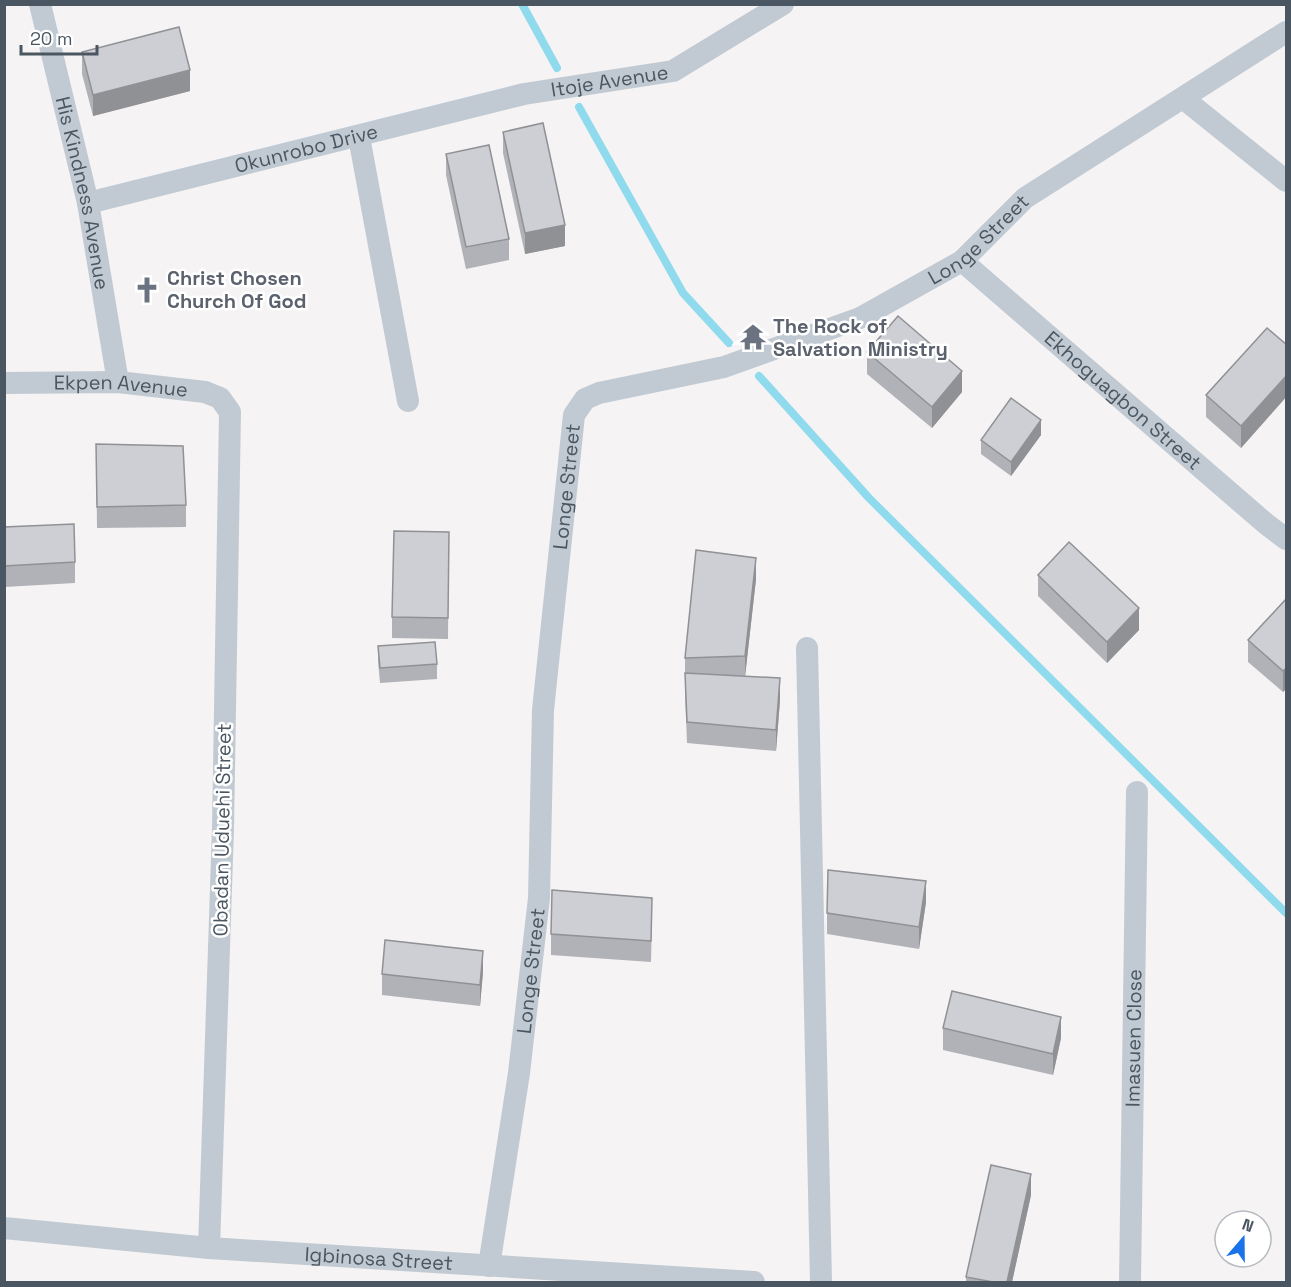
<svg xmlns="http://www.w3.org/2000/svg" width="1291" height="1287" font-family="'Space Grotesk',sans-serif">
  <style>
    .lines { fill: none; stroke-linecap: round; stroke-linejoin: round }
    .stream { stroke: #90daee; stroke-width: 8 }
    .minor { stroke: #c1cad2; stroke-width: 22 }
    .wall { fill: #b0b2b7 }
    .shaded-wall { fill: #909195 }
    .building { fill: #cdcfd5; stroke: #909195; stroke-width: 1.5 }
    .labels { text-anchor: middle; stroke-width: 5; stroke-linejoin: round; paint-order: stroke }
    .street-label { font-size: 20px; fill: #4a5661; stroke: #fff }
    .worship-label { font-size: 20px; font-weight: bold; fill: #5b616d; stroke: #fff; text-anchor: start }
  </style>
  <rect width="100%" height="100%" fill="#f5f3f3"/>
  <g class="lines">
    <path class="stream" d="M522 4 557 68
      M579 107 683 293 729 343
      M759 376 869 498 1286 913"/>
    <g class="minor">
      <path id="s1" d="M40 4 88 203 118 382"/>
      <path d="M1184 99 1286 181"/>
      <path d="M359 137 408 401"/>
      <path id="s2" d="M88 203 524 94 673 71 783 4"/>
      <path id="s3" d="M962 261 1265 523 1286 539"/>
      <path id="s4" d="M4 383 118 382 205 392 220 398 230 412 223 828 209 1248"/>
      <path d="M807 648 821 1282"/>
      <path id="s5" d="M4 1228 209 1248 754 1282"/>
      <path id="s6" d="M489 1266 519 1073 539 898 543 710 574 415 585 399 599 393 724 367 860 318 962 261 1025 198 1286 32"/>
      <path id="s7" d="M1130 1282 1137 792"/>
    </g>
  </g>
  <path class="wall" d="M82 52 190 91 93 116 82 74Z
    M503 132 565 246 525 254 503 153Z
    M446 154 509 239V260L466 269 446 175Z
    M1287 345V396L1241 448 1206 417V395Z
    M867 352 962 392 932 428 867 374Z
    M1041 435 1011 476 981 454V440Z
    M96 444 186 505V527L97 528Z
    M4 527 75 562V583L4 587Z
    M449 532 448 639 392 638V617Z
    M1038 575 1139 630 1107 663 1038 596Z
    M756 579 745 676 780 700 776 751 687 743 685 694V658Z
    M1287 598V688L1283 692 1248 662V640Z
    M378 646 437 664V679L380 683 378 661Z
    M926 902 919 949 827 934V913Z
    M652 919 651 962 551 955V934Z
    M483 972 480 1006 382 995V974Z
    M943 1028 1061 1038 1053 1075 943 1050Z
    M1031 1195 1012 1282H966V1277Z"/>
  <path class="shaded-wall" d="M190 70V91L93 116V95Z
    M565 225V246L525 254V233Z
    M962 371V392L932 428V407Z
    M1287 375V396L1241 448V426Z
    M1041 420V435L1011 476V462Z
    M756 558V579L745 677V656Z
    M1139 608V630L1107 663V642Z
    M1287 667V688L1283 692V671Z
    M780 678V700L776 751V730Z
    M926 881V902L919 949V927Z
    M483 951V972L480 1006V985Z
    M1061 1017V1038L1053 1075V1054Z
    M1031 1174V1195L1012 1282H1007Z"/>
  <path class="building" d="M179 27 190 70 93 95 82 52Z
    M543 123 565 225 525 233 503 132Z
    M489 145 509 239 466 247 446 154Z
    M898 316 962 371 932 407 867 352Z
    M1267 328 1287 345V375L1241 426 1206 395Z
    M1011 398 1041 420 1011 462 981 440Z
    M96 444 183 446 186 505 97 507Z
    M74 524 75 562 4 566V527Z
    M394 531 449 532 448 618 392 617Z
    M1069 542 1139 608 1107 642 1038 575Z
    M696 550 756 558 745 656 685 658Z
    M1287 598V667L1283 671 1248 640Z
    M435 642 437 664 380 668 378 646Z
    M685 673 780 678 776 730 687 722Z
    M828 870 926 881 919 927 827 913Z
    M552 890 652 898 651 941 551 934Z
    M385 940 483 951 480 985 382 974Z
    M952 991 1061 1017 1053 1054 943 1028Z
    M991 1165 1031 1174 1007 1282H993L966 1277Z"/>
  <defs>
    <g id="church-bare" transform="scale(2.07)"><path d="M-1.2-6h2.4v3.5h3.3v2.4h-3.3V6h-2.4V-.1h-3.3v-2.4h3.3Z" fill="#6b7280" stroke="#fff" stroke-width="2.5" paint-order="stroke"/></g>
    <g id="temple-bare" transform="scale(2.07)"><path d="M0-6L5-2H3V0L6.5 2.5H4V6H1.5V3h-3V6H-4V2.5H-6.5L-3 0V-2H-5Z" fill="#6b7280" stroke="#fff" stroke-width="2.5" paint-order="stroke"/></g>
  </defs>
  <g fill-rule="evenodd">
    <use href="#church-bare" x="147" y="290"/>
    <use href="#temple-bare" x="753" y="337"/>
  </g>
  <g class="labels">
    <g class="street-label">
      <text dy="7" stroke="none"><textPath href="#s2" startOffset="536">Itoje Avenue</textPath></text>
      <text dy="7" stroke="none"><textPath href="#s2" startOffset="225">Okunrobo Drive</textPath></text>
      <text dy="7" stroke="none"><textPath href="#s1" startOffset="194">His Kindness Avenue</textPath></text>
      <text dy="7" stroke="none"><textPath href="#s6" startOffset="1306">Longe Street</textPath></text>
      <text dy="7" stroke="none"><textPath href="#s4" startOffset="117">Ekpen Avenue</textPath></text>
      <text dy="7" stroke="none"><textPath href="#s3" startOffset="213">Ekhoguagbon Street</textPath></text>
      <text dy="7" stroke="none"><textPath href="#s6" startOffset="784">Longe Street</textPath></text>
      <text transform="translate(222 830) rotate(-89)" y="7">Obadan Uduehi Street</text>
      <text dy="7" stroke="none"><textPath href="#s6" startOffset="298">Longe Street</textPath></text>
      <text dy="7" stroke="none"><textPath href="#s7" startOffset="244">Imasuen Close</textPath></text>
      <text dy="7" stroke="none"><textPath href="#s5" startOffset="376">Igbinosa Street</textPath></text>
    </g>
    <g class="worship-label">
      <text x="167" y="285">Christ Chosen<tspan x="167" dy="23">Church Of God</tspan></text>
      <text x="773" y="333">The Rock of<tspan x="773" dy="23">Salvation Ministry</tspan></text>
    </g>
  </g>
  <rect width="1291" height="1287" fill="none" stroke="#4a5661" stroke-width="12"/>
  <g transform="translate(1243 1239) rotate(20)"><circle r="28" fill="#ffffff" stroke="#b7bbc0" stroke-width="1.5"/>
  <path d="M0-4.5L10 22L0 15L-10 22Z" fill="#1a73e8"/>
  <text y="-9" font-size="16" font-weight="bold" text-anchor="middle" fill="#4a5661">N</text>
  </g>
  <path d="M21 45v9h76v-9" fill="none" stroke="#4a5661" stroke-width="3"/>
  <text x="30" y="45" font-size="18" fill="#4a5661" stroke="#ffffff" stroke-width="4.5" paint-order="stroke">20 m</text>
</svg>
